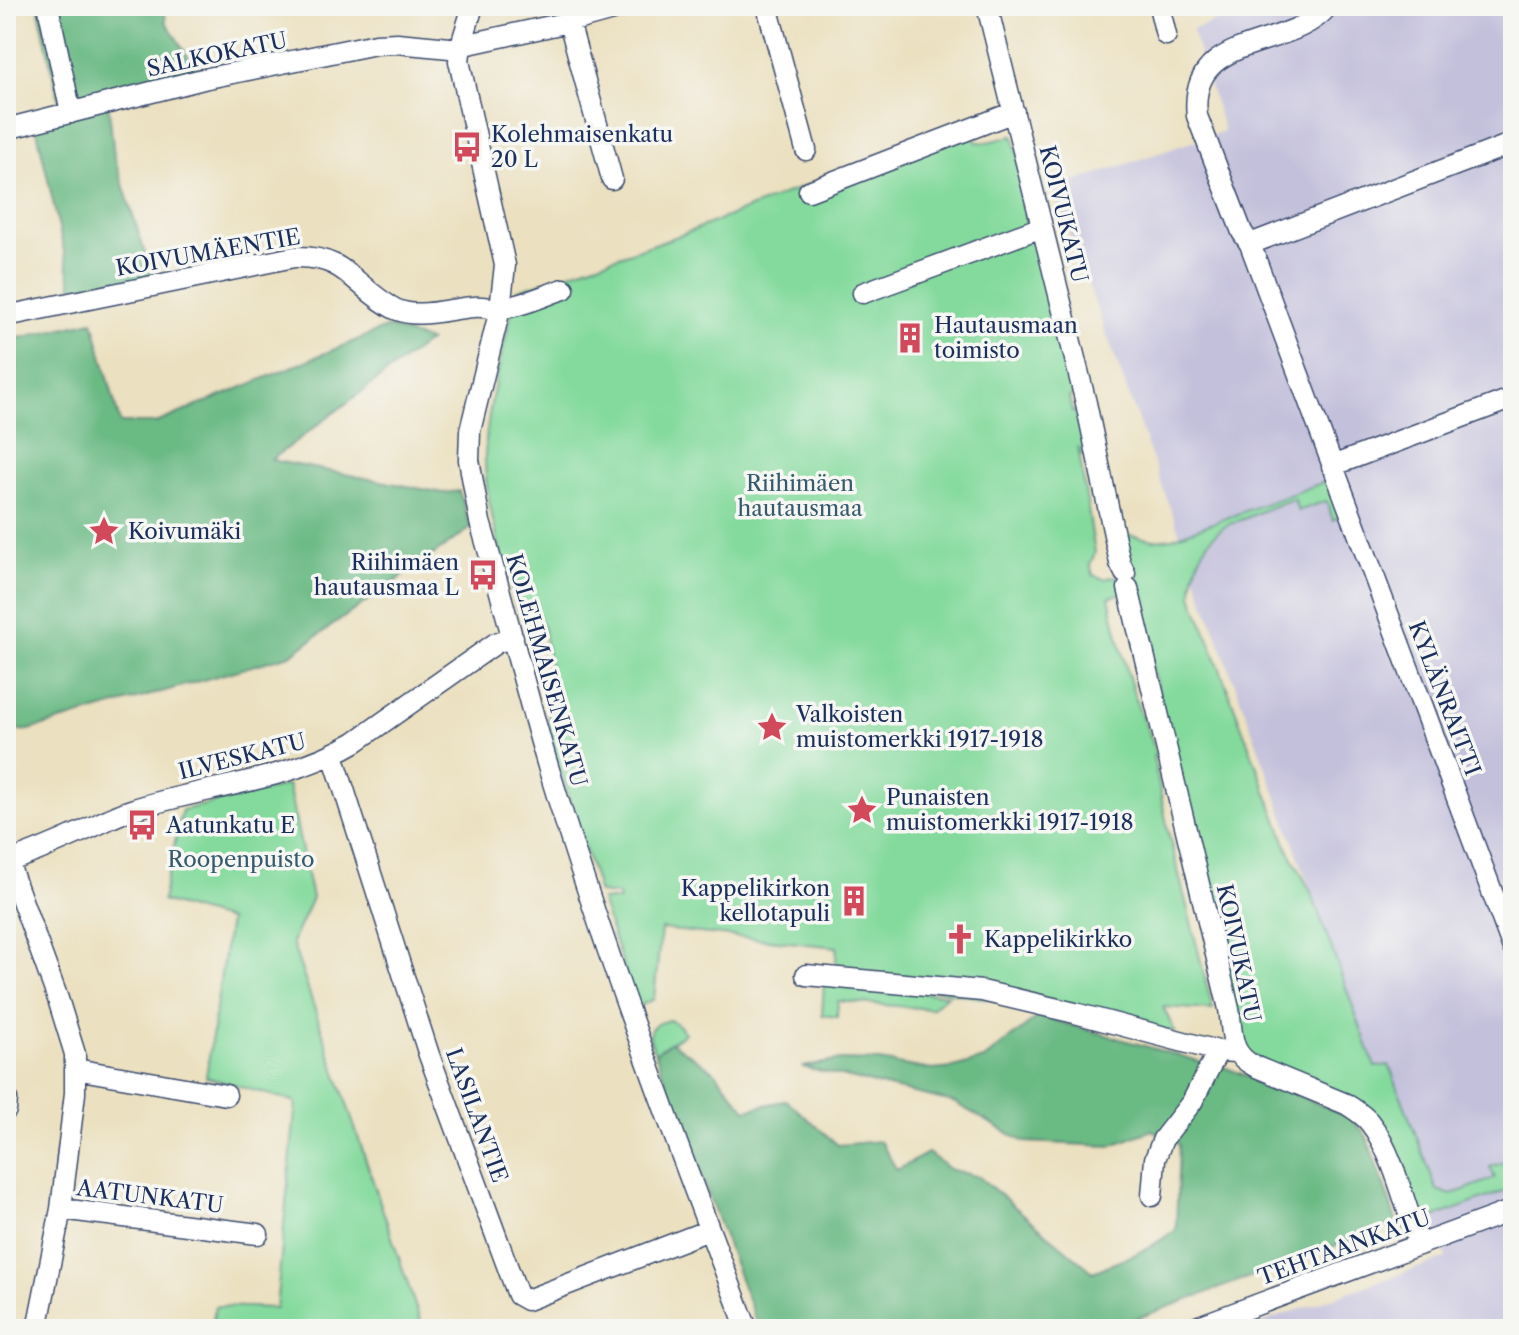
<svg xmlns="http://www.w3.org/2000/svg" width="1519" height="1335" font-family="'Libre Caslon Text',serif">
  <style>
    .industrial { fill: #c3c0db }
    .green { fill: #84da9d; stroke: #50847e; stroke-width: 2 }
    .forest { fill: #6bba84; stroke: #437471; stroke-width: 2 }
    .lines { fill: none; stroke-linecap: round; stroke-linejoin: round }
    .minor-casing { stroke: #3a4a6d; stroke-width: 23 }
    .minor { stroke: #fff; stroke-width: 20 }
    .labels { text-anchor: middle; stroke-width: 7; stroke-linejoin: round; paint-order: stroke }
    .street-label { font-size: 22px; fill: #1b2f5e; stroke: #f6f6f2 }
    .poi-label { font-size: 22px; fill: #1b2f5e; stroke: #f6f6f2; text-anchor: start }
    .park-label { font-size: 22px; fill: #355a6e; stroke: #f6f6f2 }
  </style>
  <rect width="100%" height="100%" fill="#f6f6f2"/>
  <filter id="ink" filterUnits="userSpaceOnUse"><feTurbulence type="fractalNoise" baseFrequency=".0125" numOctaves="2"/><feDisplacementMap in="SourceGraphic" scale="16" xChannelSelector="R" yChannelSelector="G"/><feConvolveMatrix kernelMatrix="1 2 1 2 8 2 1 2 1" color-interpolation-filters="sRGB"/></filter>
  <filter id="wash" filterUnits="userSpaceOnUse"><feTurbulence type="fractalNoise" baseFrequency=".006" numOctaves="4" result="noise"/><feDisplacementMap in="SourceGraphic" scale="32" xChannelSelector="R" yChannelSelector="G"/><feGaussianBlur stdDeviation="1.8" result="paint"/><feColorMatrix in="noise" values="0 0 0 0 0 0 0 0 0 0 0 0 0 0 0 0 0 1.4 0 .05"/><feComposite in="paint" operator="in"/></filter>
  <g filter="url(#wash)">
    <rect width="100%" height="100%" fill="#ebe0bf"/>
    <path class="industrial" d="M1254 6H1513V1329H1243L1446 1258 1053 189 1224 131 1192 30Z"/>
    <path class="green" d="M965 123 977 142C989 144 1001 138 1013 136L1032 212 1027 225 1028 239 1038 240 1075 394 1069 397 1072 412 1075 411 1078 422 1084 428 1091 453 1081 455 1078 446 1095 553 1090 564 1093 575 1104 579 1120 575 1124 593 1109 597C1117 634 1126 670 1138 707 1144 723 1152 737 1156 754L1153 756 1169 835 1213 1010 1163 1007 1175 1032 835 972 837 947 661 929 654 999 637 1007 601 900H619L618 895 599 893 548 731 549 713 555 707 544 630 539 615 523 613 517 609C504 560 485 508 485 457 486 410 502 356 512 310L517 309 516 291 681 235Z
      M1324 482 1330 485 1340 512 1339 517 1333 520 1326 501 1298 511 1294 499C1277 504 1262 511 1246 518 1239 521 1230 523 1223 528 1202 542 1192 572 1192 595L1288 849 1311 892 1375 1067 1389 1065 1437 1190 1451 1195 1495 1178 1490 1167 1513 1159V1188L1424 1221 1420 1220 1391 1143 1243 1051 1130 573 1125 541 1127 535H1130L1154 540 1172 538Z
      M288 785 312 898 292 942 423 1329H212L215 1306 276 1308 296 1102 206 1077 229 920 162 901 182 810Z
      M824 983 947 995 931 1009 838 1001 837 1017 822 1015Z
      M669 1020 676 1023 685 1033 655 1053C647 1033 645 1026 669 1020Z"/>
    <path class="forest" d="M38 6H164L166 22 203 79 108 100 114 156 153 278 74 295 33 113 60 106Z
      M93 321 120 423H156L388 327 429 341 271 460 443 493 459 491 471 528 290 655 29 730 6 731V341Z
      M1039 1016 1198 1061 1221 1066 1302 1097 1349 1117 1366 1135 1397 1223 1108 1329H759L655 1053 671 1042 714 1071 746 1110 786 1100 838 1145 880 1141 897 1170 928 1153 949 1169 979 1177 1093 1272 1145 1250 1176 1230 1179 1144 1152 1130 1110 1146 1024 1142 953 1102 802 1067 841 1060 879 1061 932 1070 954 1068 984 1059Z"/>
  </g>
  <g filter="url(#ink)">
    <g class="lines">
      <g class="minor-casing">
        <path id="minor" d="M48 6 71 113
          M473 6 461 45 459 61 505 265 500 309 470 431 469 460 480 522C505 605 525 690 550 773 608 962 677 1145 747 1329
          M767 6 806 150
          M987 6 1086 403 1120 563 1125 573
          M1159 6 1166 35
          M1328 6C1291 53 1187 30 1197 116L1242 232 1250 244 1513 948
          M569 22 612 179
          M6 129 203 79 376 44 397 43 450 48 569 22 627 6
          M809 191 1014 112
          M1250 244 1513 143
          M863 293 1042 227
          M6 316 294 257C348 255 354 288 395 309 418 320 450 308 474 307 483 306 491 309 499 308 518 308 545 295 564 289
          M1332 466 1513 398
          M1128 588 1229 1009C1233 1034 1229 1053 1254 1066L1346 1104C1355 1110 1364 1115 1370 1123 1392 1150 1407 1211 1419 1245
          M333 755 429 1055 518 1295 527 1300 709 1230
          M6 862C36 853 63 840 92 827 105 821 118 814 131 810 205 786 287 782 355 742L496 643 513 637
          M8 862 58 999 75 1054V1093L61 1209 258 1234
          M806 975 982 991 1075 1013 1218 1051 1236 1052
          M75 1069 226 1095
          M6 1099H7L6 1110
          M1152 1196 1155 1159 1163 1139 1192 1102 1218 1051
          M37 1329 61 1209
          M1191 1329 1513 1210"/>
      </g>
      <use href="#minor" class="minor"/>
    </g>
  </g>
  <defs>
    <g id="bus-bare" transform="scale(2.4)"><path d="M-5-6H5V4H4V6H2V4H-2V6H-4V4H-5ZM-3.5-4V0h7V-4ZM-3.5 1.2v1.5H-2V1.2ZM2 1.2v1.5H3.5V1.2Z" fill="#d1495b" stroke="#f6f6f2" stroke-width="2.5" paint-order="stroke"/></g>
    <g id="building-bare" transform="scale(2.4)"><path d="M-4-6H4V6H1V3H-1V6H-4ZM-2.5-4.3h1.7v1.8h-1.7ZM.8-4.3h1.7v1.8H.8ZM-2.5-1h1.7V.8h-1.7ZM.8-1h1.7V.8H.8Z" fill="#d1495b" stroke="#f6f6f2" stroke-width="2.5" paint-order="stroke"/></g>
    <g id="sight-bare" transform="scale(2.4)"><path d="M0-6L1.8-2.2L6-1.7L2.9 1.2L3.7 5.4L0 3.3L-3.7 5.4L-2.9 1.2L-6-1.7L-1.8-2.2Z" fill="#d1495b" stroke="#f6f6f2" stroke-width="2.5" paint-order="stroke"/></g>
    <g id="church-bare" transform="scale(2.4)"><path d="M-1.2-6h2.4v3.5h3.3v2.4h-3.3V6h-2.4V-.1h-3.3v-2.4h3.3Z" fill="#d1495b" stroke="#f6f6f2" stroke-width="2.5" paint-order="stroke"/></g>
  </defs>
  <g fill-rule="evenodd">
    <use href="#bus-bare" x="467" y="147"/>
    <use href="#building-bare" x="910" y="338"/>
    <use href="#sight-bare" x="104" y="531"/>
    <use href="#bus-bare" x="483" y="575"/>
    <use href="#sight-bare" x="772" y="727"/>
    <use href="#sight-bare" x="862" y="810"/>
    <use href="#bus-bare" x="142" y="825"/>
    <use href="#building-bare" x="854" y="901"/>
    <use href="#church-bare" x="960" y="939"/>
  </g>
  <g class="labels">
    <g class="street-label">
      <text transform="translate(217 54) rotate(-12)" y="8">SALKOKATU</text>
      <text transform="translate(1064 214) rotate(76)" y="8">KOIVUKATU</text>
      <text transform="translate(208 252) rotate(-10)" y="8">KOIVUMÄENTIE</text>
      <text transform="translate(547 670) rotate(74)" y="8">KOLEHMAISENKATU</text>
      <text transform="translate(1445 698) rotate(69)" y="8">KYLÄNRAITTI</text>
      <text transform="translate(242 756) rotate(-14)" y="8">ILVESKATU</text>
      <text transform="translate(1239 953) rotate(78)" y="8">KOIVUKATU</text>
      <text transform="translate(477 1115) rotate(70)" y="8">LASILANTIE</text>
      <text transform="translate(150 1196) rotate(7)" y="8">AATUNKATU</text>
      <text transform="translate(1344 1247) rotate(-20)" y="8">TEHTAANKATU</text>
    </g>
    <g class="poi-label">
      <text x="491" y="142">Kolehmaisenkatu<tspan x="491" dy="25">20 L</tspan></text>
      <text x="934" y="333">Hautausmaan<tspan x="934" dy="25">toimisto</tspan></text>
      <text x="128" y="539">Koivumäki</text>
      <text x="459" y="570" text-anchor="end">Riihimäen<tspan x="459" dy="25">hautausmaa L</tspan></text>
      <text x="796" y="722">Valkoisten<tspan x="796" dy="25">muistomerkki 1917-1918</tspan></text>
      <text x="886" y="805">Punaisten<tspan x="886" dy="25">muistomerkki 1917-1918</tspan></text>
      <text x="166" y="833">Aatunkatu E</text>
      <text x="830" y="896" text-anchor="end">Kappelikirkon<tspan x="830" dy="25">kellotapuli</tspan></text>
      <text x="984" y="947">Kappelikirkko</text>
    </g>
    <g class="park-label">
      <text x="800" y="491">Riihimäen<tspan x="800" dy="25">hautausmaa</tspan></text>
      <text x="241" y="867">Roopenpuisto</text>
    </g>
  </g>
  <rect width="1519" height="1335" fill="none" stroke="#f6f6f2" stroke-width="32"/>
</svg>
